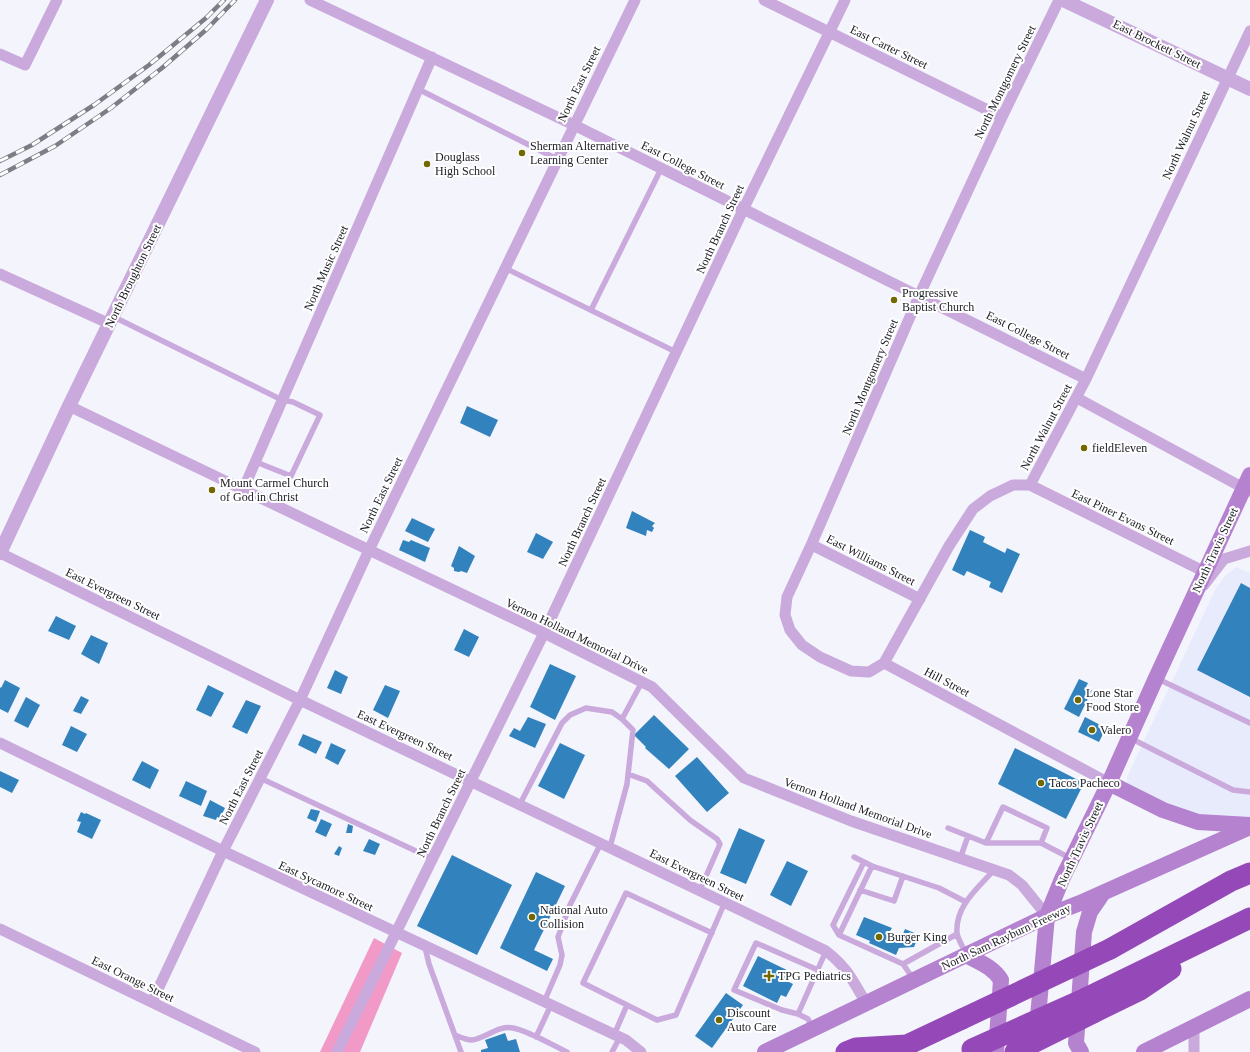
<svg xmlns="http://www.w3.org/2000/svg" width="1250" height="1052" font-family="Georgia,serif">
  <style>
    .built { fill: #e8ebfb }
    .forest { fill: #f29ac7 }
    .building { fill: #3283bd }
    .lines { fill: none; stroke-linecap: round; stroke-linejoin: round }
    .service { stroke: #caa9dc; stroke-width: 5.5 }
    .minor { stroke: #caa9dc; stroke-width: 11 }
    .tertiary { stroke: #caa9dc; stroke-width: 14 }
    .secondary { stroke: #b482ce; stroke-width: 16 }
    .motorway { stroke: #9549b8; stroke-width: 21 }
    .rail-casing { stroke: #7c7d85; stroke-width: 4.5 }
    .rail { stroke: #fff; stroke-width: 3; stroke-dasharray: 9; stroke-linecap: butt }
    .motorway-bridge { stroke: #9549b8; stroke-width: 21 }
    .poi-dot { fill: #716900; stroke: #fff; stroke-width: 1.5 }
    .labels { text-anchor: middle; stroke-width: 4; stroke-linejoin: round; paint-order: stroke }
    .street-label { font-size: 12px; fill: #202128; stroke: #fff }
    .poi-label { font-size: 12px; fill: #202128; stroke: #fff; text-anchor: start }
  </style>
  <rect width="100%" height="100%" fill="#f3f4fc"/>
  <path class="built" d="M1236 567 1250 573V819L1183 814 1129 787 1127 782V777L1215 590 1225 576Z"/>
  <path class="forest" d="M374 938 402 953 360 1052H320Z"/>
  <path class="building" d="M467 406 498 420 490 437 460 423Z
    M632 511 655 523 652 526 654 528 652 532 647 530 646 536 626 528Z
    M412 518 435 529 428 542 405 531Z
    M970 530 985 537 983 542 1005 553 1007 548 1020 554 1002 593 989 587 991 582 967 571 964 576 952 570Z
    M536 533 553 542 543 559 527 552Z
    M403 540 409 542 411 540 430 548 425 562 399 550Z
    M459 546 475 556 467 573 461 571 459 572 454 571V568L451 566Z
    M1241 583 1250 588V697L1197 670Z
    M56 616 76 626 69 640 48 631Z
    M464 629 479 637 469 657 454 650Z
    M91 635 108 643 99 664 81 654Z
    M550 664 576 676 555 720 530 707Z
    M335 670 348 677 341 694 327 688Z
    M1079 679 1088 683 1086 687 1092 690 1079 717 1064 709Z
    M5 680 20 688 8 713 0 709V687L1 688Z
    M208 685 224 693 211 717 196 710Z
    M385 685 400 691 388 718 373 710Z
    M81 696 89 700 81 714 73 711Z
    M26 697 40 705 28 728 14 721Z
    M246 700 261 706 247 734 232 727Z
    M654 715 689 749 669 769 645 748 646 747 634 735Z
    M528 717 546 724 535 748 509 736 514 728 520 731Z
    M1085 717 1106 728 1099 742 1078 732Z
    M71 726 87 734 77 752 62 745Z
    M303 734 322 742 316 754 298 745Z
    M331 743 346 750 338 765 325 758Z
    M560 743 585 755 564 799 538 786Z
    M1015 748 1084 783 1066 819 998 784Z
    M697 757 729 793 707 812 675 776Z
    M142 761 159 770 150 789 132 780Z
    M0 771 19 780 12 793 0 787Z
    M186 781 207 791 201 806 179 796Z
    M210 800 225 808 220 818 217 817 216 820 203 816Z
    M311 809 320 811 316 822 307 818Z
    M81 812 85 814 86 813 101 820 92 839 77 832 81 822 77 821Z
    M321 819 332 824 326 837 315 832Z
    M348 824 353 826 352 833H346Z
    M739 828 765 840 746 884 720 873Z
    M369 839 380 844 375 855 363 851Z
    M339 846 342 848 339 856 334 854Z
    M452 855 512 885 477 955 417 926Z
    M787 861 808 871 791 906 770 895Z
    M536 872 565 886 534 950 553 959 547 971 500 948Z
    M864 917 892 928 889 933 901 939 905 929 919 935 914 947 899 948 896 955 869 943 870 941 856 935Z
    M758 956 791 972 787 981 793 984 786 997 781 995 777 1003 743 986Z
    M726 993 743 1005 712 1048 695 1036Z
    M505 1033 508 1041 516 1039 520 1052H481V1050L488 1048 485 1040Z"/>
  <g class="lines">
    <path class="service" d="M418 89 557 159
      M505 268 676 352
      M591 310 661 169
      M114 317 282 400 293 402 320 415 291 476 256 462
      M1156 678 1250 723
      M622 719 642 682
      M1130 738 1233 790 1250 792
      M628 774 647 781 690 820 717 839 720 844 700 890
      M260 778 433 859
      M520 804 562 723 570 715 586 708 612 712 622 719 633 730 627 784 610 847
      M948 828 986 843H1041L1070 858
      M986 843 1003 807 1047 828 1041 843
      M854 857 872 866 839 935 903 964 914 980
      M960 859 968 836
      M872 866 939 888 966 902
      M860 890 894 901 903 876
      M712 933 626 893 583 983 657 1020 676 1015 725 902
      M839 935 833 925 864 862
      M425 947 429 964 461 1052
      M966 953C963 947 958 940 957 933 955 906 978 888 994 870
      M903 964 957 934
      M544 1002 560 965 562 955 558 937 570 905 601 843
      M798 1014 782 1010 734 990 756 943 818 970
      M812 1027 808 1019 798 1014 826 951
      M455 1035C460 1037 466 1040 472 1040 486 1038 498 1025 513 1028 529 1031 552 1045 567 1052
      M614 1035 627 1005
      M536 1037 551 1005
      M612 1052 620 1037"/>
    <path class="minor" d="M310 0 574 125 1086 379
      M764 0 1002 117
      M1059 0 1002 117 919 296 812 543 787 597 785 615 790 630 802 645 820 657 851 671 869 672 884 663 1109 783
      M0 54 25 65 57 0
      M0 274 110 324
      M1077 398 1249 491
      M69 406 369 550 544 633 652 687 744 778 851 821 1009 875 1022 885 1047 916
      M1030 485 1205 572
      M243 490 432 57
      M812 545 920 599
      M0 553 300 700 826 951C847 967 853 981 866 1003
      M1204 585 1224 559 1250 551
      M884 663 949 546 973 509 990 496 1013 485H1030L1086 379 1250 31
      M0 743 223 851 626 1040 641 1052
      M0 929 255 1052
      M152 1002 223 851 300 700 369 550 635 0
      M337 1052 544 633 743 210 845 0
      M1194 1052V1027"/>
    <path class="tertiary" d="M1063 0 1250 89
      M0 553 69 406 267 0"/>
    <path class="secondary" d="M1109 783 1163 810 1198 822 1250 825
      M966 955C979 962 993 967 1001 980L996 1052
      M1037 1028 1047 916 1062 879 1109 783 1156 678 1250 475
      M765 1052 1047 916 1080 903 1250 827
      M1081 1052 1076 1043 1084 932 1090 912 1103 893
      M1144 1052 1250 999"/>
    <path class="motorway" d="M1110 949 1231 881 1250 873
      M1086 998 1250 918
      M1093 1013 1140 990 1171 969
      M846 1052 856 1048 907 1045
      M894 1052 907 1045 962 1019"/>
    <g class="rail-casing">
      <path id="rail" d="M0 161 32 145 94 105 149 65 206 18 224 0
        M0 175 55 146 111 108 162 68 207 29 235 0"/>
    </g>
    <use href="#rail" class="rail"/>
    <path class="motorway-bridge" d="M962 1019 1110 949
      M972 1049 1086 998
      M1015 1052 1093 1013"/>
  </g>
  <g class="poi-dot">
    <circle cx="522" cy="153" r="4"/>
    <circle cx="427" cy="164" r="4"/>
    <circle cx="894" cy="300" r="4"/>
    <circle cx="1084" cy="448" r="4"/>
    <circle cx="212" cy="490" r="4"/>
    <circle cx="1078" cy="700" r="4"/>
    <circle cx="1092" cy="730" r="4"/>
    <circle cx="1041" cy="783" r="4"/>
    <circle cx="532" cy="917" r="4"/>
    <circle cx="879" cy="937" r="4"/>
    <path d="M767 970h4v4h4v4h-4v4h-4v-4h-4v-4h4z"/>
    <circle cx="719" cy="1020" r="4"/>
  </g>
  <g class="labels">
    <g class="street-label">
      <text transform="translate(1157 44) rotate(26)" y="4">East Brockett Street</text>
      <text transform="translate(889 47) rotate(26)" y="4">East Carter Street</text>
      <text transform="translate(1005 82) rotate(-64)" y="4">North Montgomery Street</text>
      <text transform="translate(579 84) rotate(-64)" y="4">North East Street</text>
      <text transform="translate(1186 135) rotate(-65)" y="4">North Walnut Street</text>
      <text transform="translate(683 165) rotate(27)" y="4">East College Street</text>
      <text transform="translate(720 229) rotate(-65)" y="4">North Branch Street</text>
      <text transform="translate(326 268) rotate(-66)" y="4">North Music Street</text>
      <text transform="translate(133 276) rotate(-64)" y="4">North Broughton Street</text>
      <text transform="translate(1028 335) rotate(27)" y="4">East College Street</text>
      <text transform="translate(870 377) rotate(-67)" y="4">North Montgomery Street</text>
      <text transform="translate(1046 427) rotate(-62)" y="4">North Walnut Street</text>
      <text transform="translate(381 495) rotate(-64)" y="4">North East Street</text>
      <text transform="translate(1123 517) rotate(26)" y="4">East Piner Evans Street</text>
      <text transform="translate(582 522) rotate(-65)" y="4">North Branch Street</text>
      <text transform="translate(1215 550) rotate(-65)" y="4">North Travis Street</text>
      <text transform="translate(871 560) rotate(27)" y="4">East Williams Street</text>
      <text transform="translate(113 594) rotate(26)" y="4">East Evergreen Street</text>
      <text transform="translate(577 636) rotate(26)" y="4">Vernon Holland Memorial Drive</text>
      <text transform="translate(947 682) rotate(28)" y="4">Hill Street</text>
      <text transform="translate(405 735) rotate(25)" y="4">East Evergreen Street</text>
      <text transform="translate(241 787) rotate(-63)" y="4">North East Street</text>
      <text transform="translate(858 808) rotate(20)" y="4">Vernon Holland Memorial Drive</text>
      <text transform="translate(441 813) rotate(-64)" y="4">North Branch Street</text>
      <text transform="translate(1080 844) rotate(-65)" y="4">North Travis Street</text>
      <text transform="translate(697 875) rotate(26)" y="4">East Evergreen Street</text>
      <text transform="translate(326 886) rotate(25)" y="4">East Sycamore Street</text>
      <text transform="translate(1006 937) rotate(-25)" y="4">North Sam Rayburn Freeway</text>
      <text transform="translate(133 979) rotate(26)" y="4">East Orange Street</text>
    </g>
    <g class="poi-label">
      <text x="530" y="150">Sherman Alternative<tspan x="530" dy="14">Learning Center</tspan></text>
      <text x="435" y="161">Douglass<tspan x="435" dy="14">High School</tspan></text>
      <text x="902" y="297">Progressive<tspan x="902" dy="14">Baptist Church</tspan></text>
      <text x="1092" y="452">fieldEleven</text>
      <text x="220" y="487">Mount Carmel Church<tspan x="220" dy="14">of God in Christ</tspan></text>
      <text x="1086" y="697">Lone Star<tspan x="1086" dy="14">Food Store</tspan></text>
      <text x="1100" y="734">Valero</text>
      <text x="1049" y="787">Tacos Pacheco</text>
      <text x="540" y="914">National Auto<tspan x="540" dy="14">Collision</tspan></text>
      <text x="887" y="941">Burger King</text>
      <text x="778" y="980">TPG Pediatrics</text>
      <text x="727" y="1017">Discount<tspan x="727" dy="14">Auto Care</tspan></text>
    </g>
  </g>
</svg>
